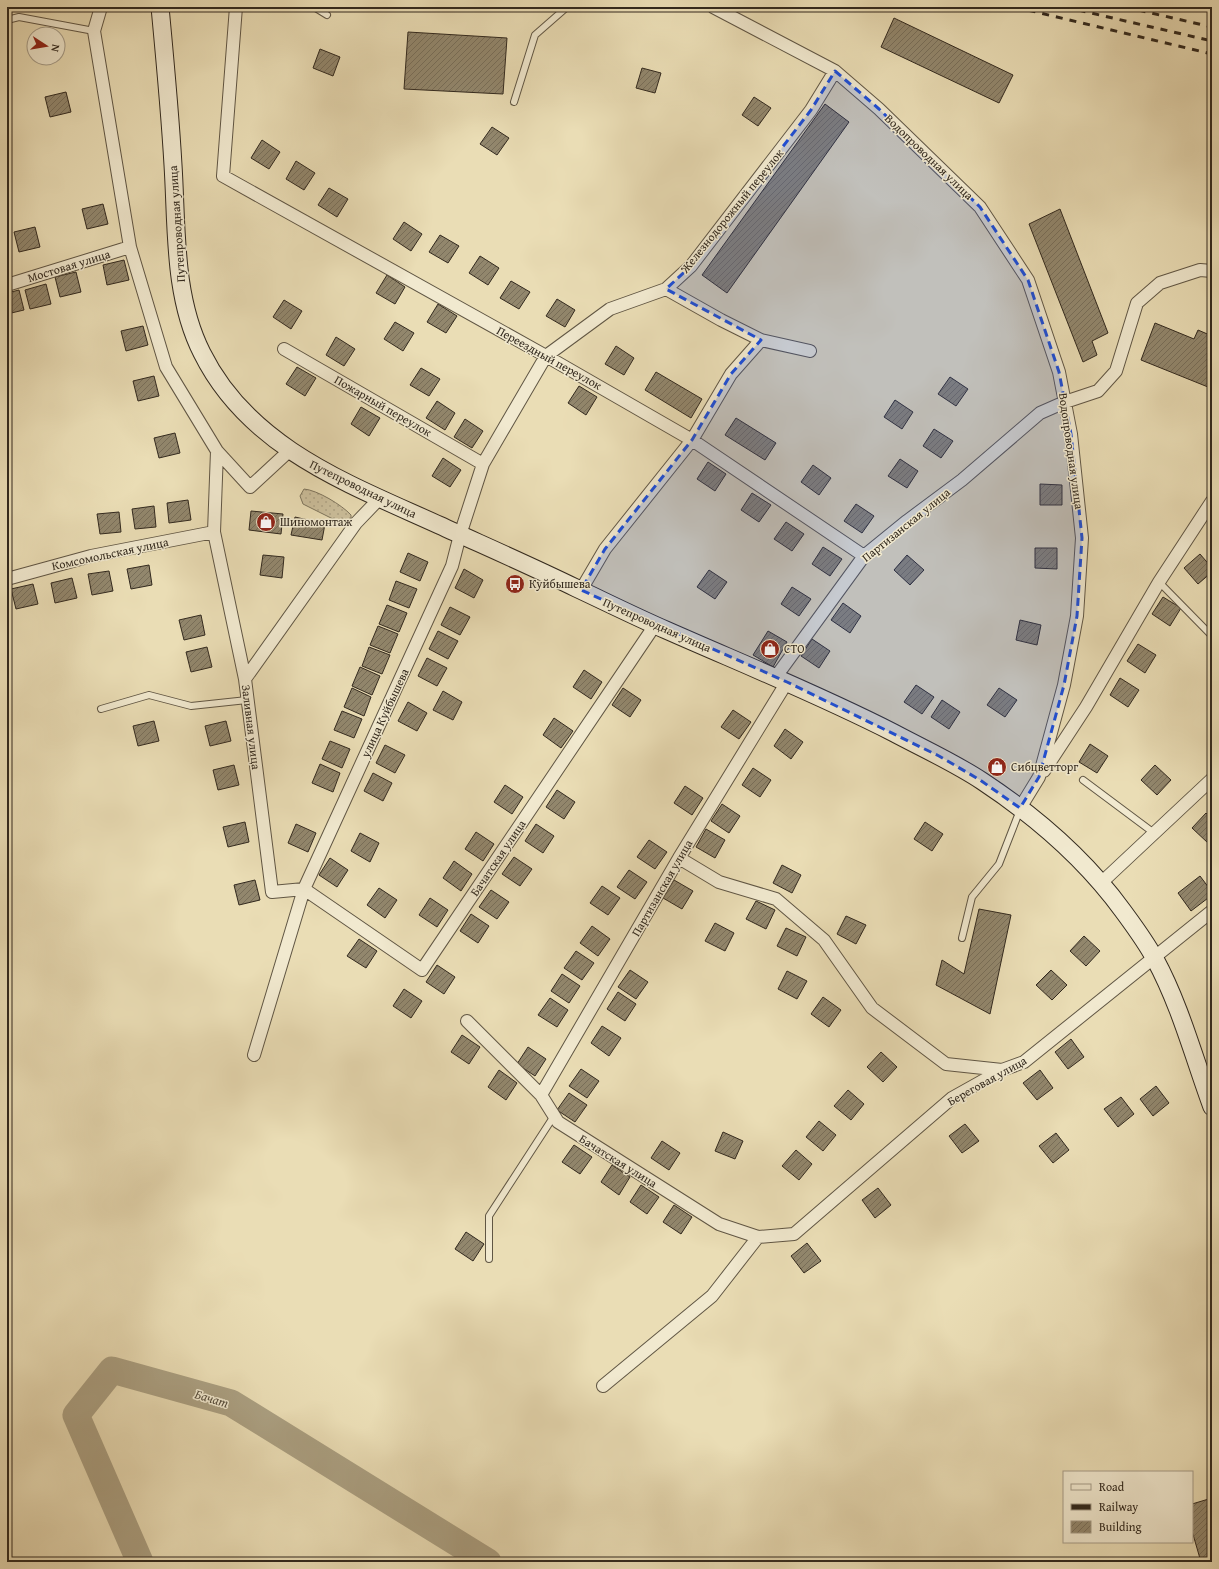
<svg xmlns="http://www.w3.org/2000/svg" width="1219" height="1569" font-family="'Gentium Book Plus',serif">
  <style>
    .grass { fill: url(#grass-dots); stroke: #7e745c }
    .lines { fill: none; stroke-linecap: round; stroke-linejoin: round }
    .river { stroke: #aba082; stroke-width: 27 }
    .building { fill: url(#building-hatch); stroke: #32291e }
    .lane-casing { stroke: #605644; stroke-width: 8 }
    .street-casing { stroke: #605644; stroke-width: 14 }
    .secondary-casing { stroke: #32291e; stroke-width: 19 }
    .lane { stroke: #f1e9cf; stroke-width: 6 }
    .street { stroke: #f1e9cf; stroke-width: 12 }
    .secondary { stroke: #f1e9cf; stroke-width: 17 }
    .rail { stroke: #32291e; stroke-width: 3; stroke-dasharray: 7 7; stroke-linecap: butt }
    .marked { fill: #1d4ed8; fill-opacity: 0.2; stroke: #1d4ed8; stroke-width: 3; stroke-dasharray: 8 5; stroke-linejoin: round }
    .labels { text-anchor: middle; stroke-width: 3; stroke-linejoin: round; paint-order: stroke }
    .street-label { font-size: 12px; fill: #32291e; stroke: #f1e9cf }
    .poi-label { font-size: 12px; fill: #32291e; stroke: #f1e9cf; text-anchor: start }
    .water-label { font-size: 13px; font-style: italic; fill: #564d3c; stroke: #f1e9cf }
  </style>
  <defs>
    <pattern id="grass-dots" width="8" height="8" patternUnits="userSpaceOnUse"><rect width="8" height="8" fill="#cbbe9b"/><path d="M2 2h.1M6 6h.1" fill="none" stroke="#afa385" stroke-width="1.8" stroke-linecap="round"/></pattern>
    <pattern id="building-hatch" width="6" height="6" patternUnits="userSpaceOnUse"><rect width="6" height="6" fill="#92876d"/><path d="M-1 1l2-2M0 6l6-6M5 7l2-2" fill="none" stroke="#786e59"/></pattern>
  </defs>
  <rect width="100%" height="100%" fill="#eaddb5"/>
  <filter id="stains"><feTurbulence type="fractalNoise" baseFrequency=".005" numOctaves="4"/><feColorMatrix values="0 0 0 0 .2 0 0 0 0 .09 0 0 0 0 .02 0 0 0 .5 -.17"/></filter>
  <radialGradient id="worn" r=".72"><stop offset=".6" stop-color="#630" stop-opacity="0"/><stop offset="1" stop-color="#630" stop-opacity=".3"/></radialGradient>
  <path class="grass" d="M304 489C317 490 342 505 351 515V523L345 525 303 504 300 496Z"/>
  <g class="lines">
    <path class="river" d="M140 1562 76 1415 112 1370 231 1403 488 1562"/>
  </g>
  <path class="building" d="M894 18 1013 75 999 103 881 47Z
    M408 32 507 38 503 94 404 89Z
    M320 49 340 57 333 76 313 68Z
    M642 68 661 73 655 93 636 88Z
    M66 92 71 112 50 117 45 97Z
    M754 97 771 108 758 126 742 115Z
    M825 104 849 122 727 293 702 275Z
    M492 127 509 138 497 155 480 144Z
    M262 140 280 152 269 169 251 158Z
    M296 161 315 173 304 190 286 179Z
    M329 188 348 199 337 217 318 205Z
    M103 204 108 224 87 229 82 209Z
    M1060 209 1108 333 1092 341 1097 355 1083 362 1029 224Z
    M404 222 422 234 411 251 393 239Z
    M35 227 40 247 19 252 14 232Z
    M440 235 459 246 448 263 429 252Z
    M480 256 499 268 488 285 469 273Z
    M124 260 129 280 107 285 103 265Z
    M76 272 81 292 60 297 55 277Z
    M387 275 405 287 395 304 376 293Z
    M511 281 530 292 519 309 500 298Z
    M46 284 51 304 30 309 25 290Z
    M19 290 24 310 7 314V293Z
    M557 299 575 310 565 327 546 316Z
    M284 300 302 311 291 329 273 317Z
    M438 304 457 316 446 333 427 322Z
    M395 322 414 333 403 351 384 339Z
    M1155 323 1194 339 1198 330 1212 336V378L1208 387 1141 360Z
    M143 326 148 345 126 351 121 331Z
    M336 337 355 349 344 366 326 355Z
    M616 346 634 358 624 375 605 364Z
    M297 367 316 378 305 396 286 384Z
    M421 368 440 379 429 396 410 385Z
    M656 372 702 399 691 418 645 390Z
    M154 376 159 396 138 401 133 381Z
    M950 377 968 389 956 406 938 394Z
    M579 386 597 397 586 415 568 403Z
    M895 400 913 412 902 429 884 417Z
    M437 401 455 413 445 430 426 418Z
    M361 407 380 418 369 436 351 424Z
    M736 418 776 443 765 460 725 435Z
    M465 419 483 431 472 448 454 437Z
    M934 429 953 441 941 458 923 446Z
    M175 433 180 453 159 458 154 438Z
    M443 458 461 470 450 487 432 476Z
    M900 459 918 471 907 488 888 476Z
    M708 462 726 474 715 491 697 479Z
    M813 465 831 478 819 495 801 482Z
    M1040 484 1062 485V505H1040Z
    M752 493 771 505 759 522 741 510Z
    M188 500 191 520 169 523 167 503Z
    M856 504 874 516 862 533 844 521Z
    M154 506 156 527 135 529 132 509Z
    M251 511 283 514 281 534 249 530Z
    M119 512 121 532 100 534 97 514Z
    M295 517 325 524 322 540 291 535Z
    M786 522 804 534 792 551 774 539Z
    M823 547 842 559 830 576 812 564Z
    M1035 548H1057V569L1035 568Z
    M408 553 428 562 420 581 400 572Z
    M1200 554 1212 568V572L1198 584 1184 568Z
    M263 555 284 557 282 578 260 575Z
    M907 555 924 570 910 585 894 570Z
    M149 565 152 585 131 589 127 569Z
    M464 569 483 580 474 598 455 588Z
    M709 570 727 582 715 599 697 587Z
    M109 571 113 591 92 595 88 574Z
    M72 578 77 598 55 603 51 583Z
    M396 581 417 589 409 608 389 600Z
    M33 584 38 604 16 609 11 589Z
    M792 587 811 599 799 616 781 604Z
    M1163 597 1181 608 1170 626 1152 614Z
    M843 603 861 616 850 633 831 620Z
    M387 605 407 613 399 632 379 624Z
    M450 607 470 617 460 635 441 625Z
    M201 615 205 635 184 640 179 620Z
    M1020 620 1041 625 1037 645 1016 640Z
    M378 626 398 634 390 653 370 645Z
    M438 631 458 641 448 659 429 649Z
    M768 631 787 642 773 667 753 655Z
    M812 639 830 651 819 668 801 656Z
    M1138 644 1156 655 1145 673 1127 661Z
    M207 647 212 667 191 672 186 652Z
    M369 647 390 655 382 674 362 666Z
    M427 658 447 668 437 686 418 676Z
    M360 667 380 676 372 695 352 686Z
    M584 670 602 682 591 699 573 687Z
    M1120 678 1139 690 1128 707 1110 695Z
    M916 685 934 697 922 714 904 702Z
    M352 688 371 697 364 716 344 707Z
    M623 688 641 700 630 717 612 705Z
    M999 688 1017 700 1005 717 987 705Z
    M443 691 462 702 453 720 433 710Z
    M942 700 960 712 949 729 931 717Z
    M408 702 427 713 417 731 398 721Z
    M733 710 751 722 739 739 721 727Z
    M342 711 362 719 354 738 334 730Z
    M554 718 573 731 561 748 543 735Z
    M154 721 159 741 138 746 133 726Z
    M226 721 231 741 210 746 205 726Z
    M785 729 803 742 791 759 774 746Z
    M330 741 350 749 342 768 322 759Z
    M1090 744 1108 756 1097 773 1079 762Z
    M385 745 405 755 395 773 376 763Z
    M320 764 340 773 333 792 312 783Z
    M234 765 239 785 218 790 213 770Z
    M1155 765 1171 780 1157 795 1141 780Z
    M753 768 771 780 760 797 742 785Z
    M373 773 392 783 383 801 364 791Z
    M505 785 523 797 512 814 494 802Z
    M685 786 703 798 692 815 674 803Z
    M557 790 575 802 564 819 546 807Z
    M722 804 740 816 729 833 711 821Z
    M1206 813 1212 819V839L1208 843 1192 828Z
    M245 822 249 842 228 847 223 827Z
    M925 822 943 834 932 851 914 839Z
    M296 824 316 833 308 852 288 843Z
    M536 824 554 836 543 853 525 841Z
    M706 829 725 840 715 858 696 847Z
    M476 832 494 844 483 861 465 849Z
    M360 833 379 843 370 862 351 851Z
    M649 840 667 852 655 869 637 857Z
    M514 857 532 869 520 886 502 874Z
    M330 858 348 870 337 887 319 875Z
    M454 861 472 874 461 891 443 878Z
    M782 865 801 875 792 893 773 883Z
    M629 870 647 882 635 899 617 887Z
    M1200 876 1212 892V895L1191 911 1178 893Z
    M255 880 260 900 239 905 234 885Z
    M674 880 693 891 682 909 663 898Z
    M602 886 620 898 608 915 590 903Z
    M379 888 397 900 385 918 367 905Z
    M491 890 509 902 497 919 479 907Z
    M430 898 448 910 437 927 419 915Z
    M756 901 775 910 766 929 746 919Z
    M979 909 1011 915 990 1014 936 985 942 960 964 974Z
    M471 914 489 926 478 943 460 931Z
    M846 916 866 925 856 944 837 934Z
    M715 923 734 933 725 951 705 941Z
    M592 926 610 939 598 956 580 943Z
    M786 928 806 937 797 956 777 946Z
    M1084 936 1100 951 1086 966 1070 951Z
    M359 939 377 951 366 968 347 956Z
    M576 951 594 963 582 980 564 968Z
    M437 965 455 977 444 994 426 982Z
    M630 970 648 982 636 999 618 987Z
    M1051 970 1067 985 1052 1000 1036 985Z
    M787 971 807 981 797 999 778 989Z
    M562 974 580 986 569 1003 551 991Z
    M404 989 422 1001 411 1018 393 1006Z
    M618 992 636 1004 625 1021 607 1009Z
    M823 997 841 1010 829 1027 811 1014Z
    M550 998 568 1010 557 1027 538 1015Z
    M602 1026 621 1038 609 1056 591 1043Z
    M462 1035 480 1047 469 1064 451 1052Z
    M1071 1039 1084 1057 1068 1069 1055 1052Z
    M528 1047 546 1059 535 1076 517 1064Z
    M881 1052 897 1067 883 1082 867 1067Z
    M581 1069 599 1081 587 1098 569 1086Z
    M499 1070 517 1083 506 1100 488 1087Z
    M1040 1070 1053 1088 1037 1100 1023 1083Z
    M1156 1086 1169 1103 1153 1116 1140 1099Z
    M848 1090 864 1104 851 1120 834 1106Z
    M569 1093 587 1105 575 1122 557 1110Z
    M1121 1097 1134 1114 1118 1127 1104 1109Z
    M819 1121 836 1135 823 1151 806 1137Z
    M965 1124 979 1141 962 1153 949 1136Z
    M723 1132 743 1141 735 1159 715 1151Z
    M1056 1133 1069 1150 1053 1163 1039 1146Z
    M662 1141 680 1153 669 1170 651 1158Z
    M574 1145 592 1157 580 1174 562 1162Z
    M796 1150 812 1164 799 1180 782 1166Z
    M612 1165 630 1177 619 1195 601 1182Z
    M641 1185 659 1197 647 1214 630 1202Z
    M878 1188 891 1205 875 1218 862 1200Z
    M674 1205 692 1217 681 1234 663 1222Z
    M466 1232 484 1244 473 1261 455 1249Z
    M807 1243 821 1261 804 1273 791 1256Z
    M1212 1498V1562H1201L1192 1531V1504Z"/>
  <g class="lines">
    <g class="lane-casing">
      <path id="lane" d="M314 7 327 15
        M7 20 19 17 94 31
        M514 102 535 35 567 7
        M1159 582 1212 636
        M101 709 149 695 191 706 247 700
        M1083 780 1154 833
        M962 938 972 897 999 864 1020 810
        M489 1259V1216L554 1116"/>
    </g>
    <g class="street-casing">
      <path id="street" d="M101 7 94 31 130 247 166 367 217 451 214 532 245 679 272 892 304 889
        M236 7 223 176 546 356 692 440 864 556
        M713 7 835 71 879 109 980 207 1028 280 1059 372 1071 434 1082 538 1077 616 1064 685 1039 777 1020 808
        M7 285 130 247
        M666 289 721 320 761 340 810 351
        M284 349 483 464
        M217 451 250 487 289 451
        M7 579 91 556 214 532
        M581 590 605 549 692 440 731 374 761 340
        M775 678 864 556 907 521 962 480 1040 413 1065 402 1098 391 1116 371 1137 303 1160 283 1200 270 1212 271
        M245 679 356 523 380 498
        M1044 771 1086 707 1159 582 1212 501
        M679 858 719 882 776 899 824 940 872 1008 946 1064 1002 1070
        M1101 883 1212 779
        M304 889 422 970 655 625
        M467 1021 541 1095 558 1122 719 1224 758 1237 794 1234 952 1098 1002 1070 1024 1062 1212 911
        M254 1055 304 889 452 566 460 535 483 464 546 356 610 309 666 289 691 266 811 110 835 71
        M541 1095 679 858 787 682
        M603 1386 712 1296 758 1237"/>
    </g>
    <g class="secondary-casing">
      <path id="secondary" d="M160 7C165 60 170 112 173 165 177 227 173 296 202 353 249 448 349 484 439 525 485 546 531 566 576 588 606 602 636 617 666 630 743 664 820 695 894 733 924 749 955 763 982 781 1035 816 1085 859 1123 911 1134 926 1146 942 1155 959 1180 1005 1194 1058 1212 1107"/>
    </g>
    <use href="#lane" class="lane"/>
    <use href="#street" class="street"/>
    <use href="#secondary" class="secondary"/>
    <path class="rail" d="M1015 7 1212 54
      M1065 7 1212 41
      M1125 7 1212 27"/>
  </g>
  <path class="marked" d="M835 71 879 109 980 207 1028 280 1059 372 1071 434 1082 538 1077 616 1064 685 1039 777 1020 808 980 780 939 756 787 682 581 590 605 549 692 440 731 374 761 340 666 289 691 266 811 110Z"/>
  <defs>
    <g id="shop-disc" transform="scale(1)"><circle r="9.5" fill="#8f2418" stroke="#f1e9cf"/><path d="M-5-2.5h2.3a2.7 3.5 0 0 1 5.4 0H5L5.5 6h-11ZM-1.5-2.5h3a1.5 2.3 0 0 0-3 0Z" fill="#fff"/></g>
    <g id="bus-disc" transform="scale(1)"><circle r="9.5" fill="#8f2418" stroke="#f1e9cf"/><path d="M-5-6H5V4H4V6H2V4H-2V6H-4V4H-5ZM-3.5-4V0h7V-4ZM-3.5 1.2v1.5H-2V1.2ZM2 1.2v1.5H3.5V1.2Z" fill="#fff"/></g>
  </defs>
  <g fill-rule="evenodd">
    <use href="#shop-disc" x="266" y="522"/>
    <use href="#bus-disc" x="515" y="584"/>
    <use href="#shop-disc" x="770" y="649"/>
    <use href="#shop-disc" x="997" y="767"/>
  </g>
  <g class="labels">
    <g class="street-label">
      <text transform="translate(929 157) rotate(44)" y="4">Водопроводная улица</text>
      <text transform="translate(732 211) rotate(-51)" y="4">Железнодорожный переулок</text>
      <text transform="translate(177 224) rotate(-94)" y="4">Путепроводная улица</text>
      <text transform="translate(69 266) rotate(-17)" y="4">Мостовая улица</text>
      <text transform="translate(549 358) rotate(29)" y="4">Переездный переулок</text>
      <text transform="translate(383 406) rotate(30)" y="4">Пожарный переулок</text>
      <text transform="translate(1071 451) rotate(82)" y="4">Водопроводная улица</text>
      <text transform="translate(363 489) rotate(26)" y="4">Путепроводная улица</text>
      <text transform="translate(906 525) rotate(-39)" y="4">Партизанская улица</text>
      <text transform="translate(110 554) rotate(-12)" y="4">Комсомольская улица</text>
      <text transform="translate(657 625) rotate(24)" y="4">Путепроводная улица</text>
      <text transform="translate(385 713) rotate(-65)" y="4">улица Куйбышева</text>
      <text transform="translate(251 727) rotate(83)" y="4">Заливная улица</text>
      <text transform="translate(498 858) rotate(-56)" y="4">Бачатская улица</text>
      <text transform="translate(662 888) rotate(-60)" y="4">Партизанская улица</text>
      <text transform="translate(987 1081) rotate(-29)" y="4">Береговая улица</text>
      <text transform="translate(618 1161) rotate(32)" y="4">Бачатская улица</text>
    </g>
    <g class="poi-label">
      <text x="280" y="526">Шиномонтаж</text>
      <text x="529" y="588">Куйбышева</text>
      <text x="784" y="653">СТО</text>
      <text x="1011" y="771">Сибцветторг</text>
    </g>
    <g class="water-label">
      <text transform="translate(212 1398) rotate(17)" y="5">Бачат</text>
    </g>
  </g>
  <rect width="1219" height="1569" fill="none" stroke="#eaddb5" stroke-width="24"/>
  <rect x="8" y="8" width="1203" height="1553" fill="none" stroke="#32291e" stroke-width="2"/>
  <rect x="12" y="12" width="1195" height="1545" fill="none" stroke="#32291e"/>
  <rect x="1063" y="1471" width="130" height="72" fill="#f1e9cf" stroke="#a59c88"/>
  <rect x="1071" y="1484" width="20" height="6" fill="#f1e9cf" stroke="#a59c88"/>
  <text x="1099" y="1491" font-size="12" fill="#32291e">Road</text>
  <rect x="1071" y="1504" width="20" height="6" fill="#32291e" stroke="#a59c88"/>
  <text x="1099" y="1511" font-size="12" fill="#32291e">Railway</text>
  <rect x="1071" y="1521" width="20" height="12" fill="url(#building-hatch)" stroke="#a59c88"/>
  <text x="1099" y="1531" font-size="12" fill="#32291e">Building</text>
  <g transform="translate(46 46) rotate(102)"><circle r="19" fill="#f1e9cf" stroke="#a59c88"/>
  <path d="M0-3L7 15L0 10L-7 15Z" fill="#8f2418"/>
  <text y="-6" font-size="11" font-weight="bold" text-anchor="middle" fill="#32291e">N</text>
  </g>
  <rect width="100%" height="100%" filter="url(#stains)"/>
  <rect width="100%" height="100%" fill="url(#worn)"/>
</svg>
